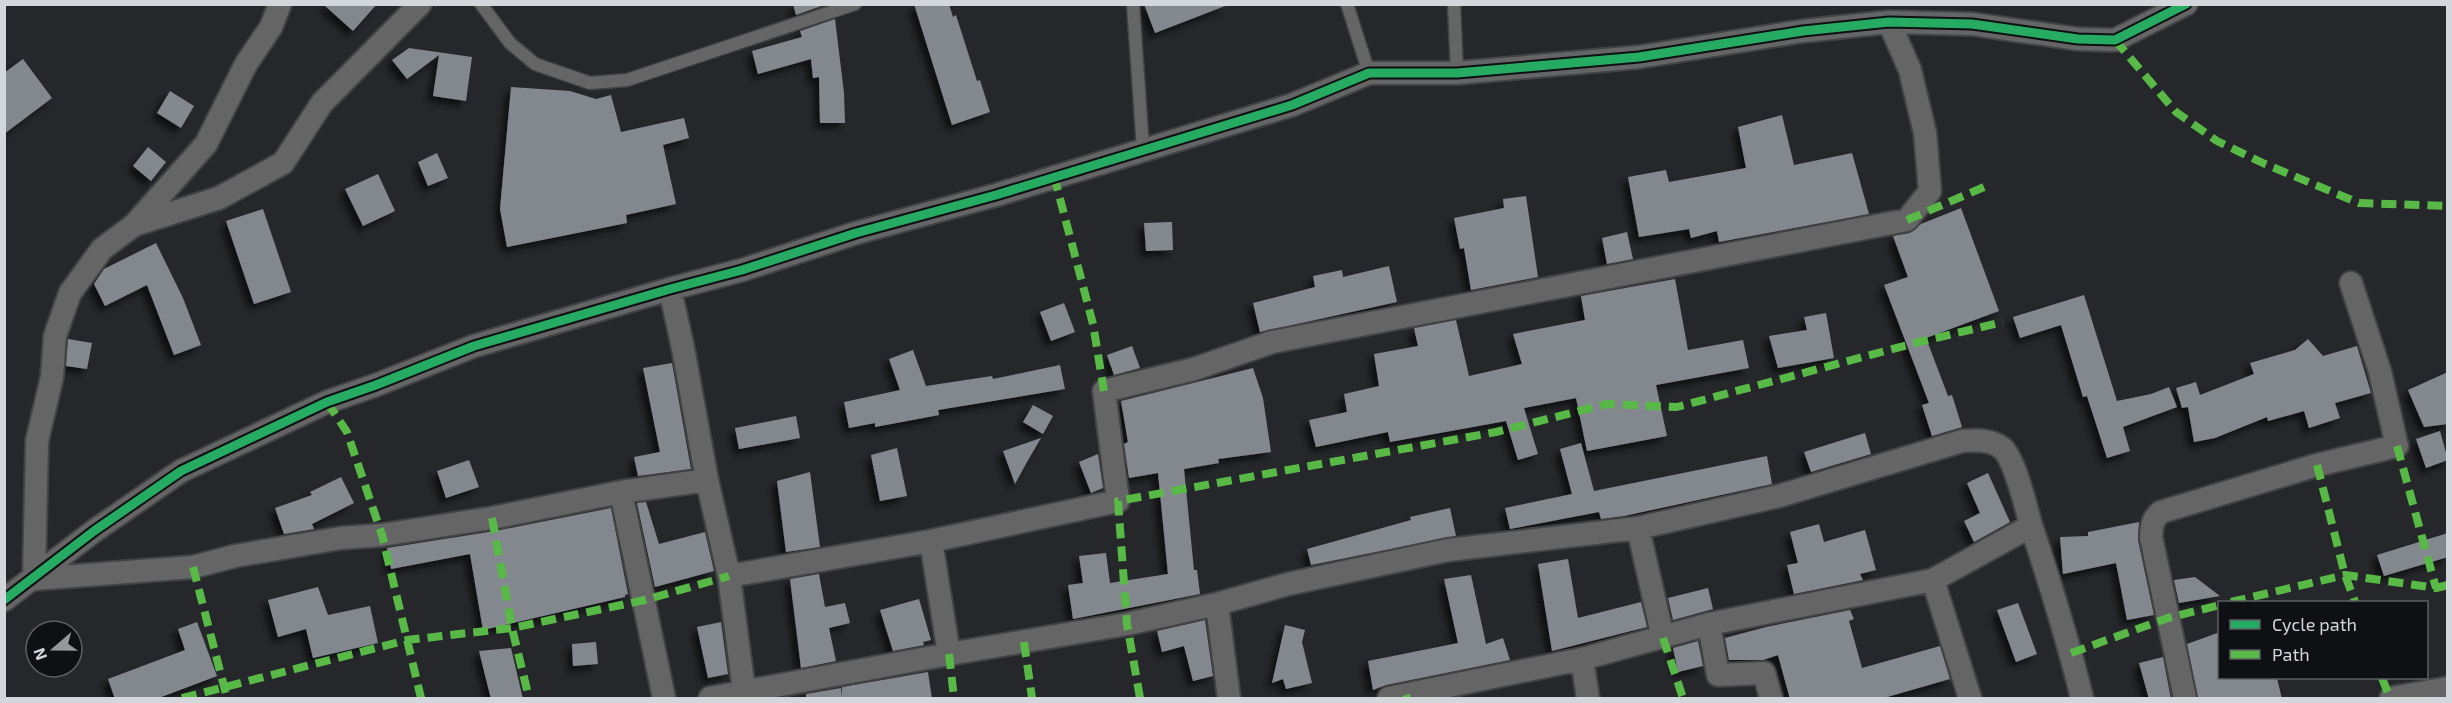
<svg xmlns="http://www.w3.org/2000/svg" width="2452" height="703" font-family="'Exo 2',sans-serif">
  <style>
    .building { fill: #83888f; filter: url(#shadow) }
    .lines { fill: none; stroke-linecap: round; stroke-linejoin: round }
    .service-casing { stroke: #424345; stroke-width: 15 }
    .minor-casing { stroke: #424345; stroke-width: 26 }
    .service { stroke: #666566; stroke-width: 12 }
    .minor { stroke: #666566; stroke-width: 22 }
    .quiet { stroke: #58b947; stroke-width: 8; stroke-dasharray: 15 8; stroke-linecap: butt }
    .cycleway-casing { stroke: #0e1013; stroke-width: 13 }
    .cycleway { stroke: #26ab63; stroke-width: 9 }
  </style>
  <defs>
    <filter id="shadow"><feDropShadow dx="-5.5" dy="5.5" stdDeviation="3" flood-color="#0009"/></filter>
  </defs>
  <rect width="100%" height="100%" fill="#25272a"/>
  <path class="building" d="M323 4H377L353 31Z
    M793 4H827L796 15Z
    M914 4H949L953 17 956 15 977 81 980 80 990 112 952 125Z
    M1144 4H1225V6L1155 33Z
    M835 19 844 93 845 123H820L819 77 813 78 811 59 758 74 752 51 802 37 800 31Z
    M409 48 472 57 466 101 433 96 439 55 407 79 392 60Z
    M23 59 52 98 4 134V73Z
    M511 87 570 91 596 99 611 95 621 132 684 118 689 138 663 145 676 204 626 215 627 223 507 247 500 209Z
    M170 91 194 106 181 128 157 113Z
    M1782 115 1794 165 1852 153 1869 214 1719 242 1717 231 1691 238 1689 229 1639 237 1628 177 1666 170 1669 182 1746 168 1738 127Z
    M148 147 166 162 151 181 133 166Z
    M437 153 448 178 428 186 418 162Z
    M378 174 395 211 363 226 345 189Z
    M1526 196 1538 277 1471 290 1464 248 1460 249 1454 218 1504 208 1503 199Z
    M1961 208 1999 311 1926 338 1948 396 1952 395 1962 427 1932 436 1922 405 1929 403 1884 285 1908 277 1893 236 1910 233 1921 224Z
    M263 209 291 292 254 304 226 221Z
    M1172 222 1173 250 1146 251 1144 223Z
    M1627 232 1633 259 1607 264 1602 238Z
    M156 243 183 298 201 345 174 355 147 285 105 306 94 284 104 269Z
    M1389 266 1397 302 1260 332 1253 303 1315 287 1313 276 1342 270 1343 277Z
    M1675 279 1688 350 1743 340 1749 368 1656 385 1667 436 1587 451 1576 398 1524 408 1538 454 1518 460 1506 421 1390 442 1388 432 1316 447 1309 420 1347 412 1344 394 1379 386 1374 354 1418 346 1414 328 1456 320 1469 376 1522 364 1513 334 1585 320 1581 296Z
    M2084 295 2117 401 2151 394 2169 387 2177 407 2123 427 2130 451 2107 458 2087 396 2083 397 2061 325 2020 338 2013 317Z
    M1064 303 1075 332 1051 341 1040 312Z
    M1826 313 1834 358 1778 368 1769 336 1807 330 1804 317Z
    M68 339 92 343 87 369 66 366Z
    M2308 339 2323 356 2357 346 2371 393 2335 403 2340 418 2309 428 2304 411 2268 421 2267 417 2215 438 2194 442 2188 407 2182 408 2176 388 2196 382 2200 395 2254 374 2250 363 2295 350Z
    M1132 346 1140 368 1114 375 1107 355Z
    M913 350 926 386 992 376 993 379 1060 365 1065 389 938 410 939 415 875 427V423L849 428 844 402 900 390 889 359Z
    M672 363 691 469 638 476 634 457 660 452 643 368Z
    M1253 368 1263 398 1271 452 1218 459 1219 463 1184 469 1194 570H1197L1200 594 1073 619 1068 585 1083 583 1079 556 1106 553 1110 583 1168 574 1158 473 1129 478 1124 444 1128 442 1121 401Z
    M2448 372V424L2424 427 2408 390Z
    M1033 405 1053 416 1043 434 1023 422Z
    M796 416 800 438 739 449 735 428Z
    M2440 431 2448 460 2426 468 2416 439Z
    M1865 433 1871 454 1811 472 1804 452Z
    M1041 438 1027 462 1015 484 1003 451Z
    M1581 443 1594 491 1767 456 1772 484 1624 516 1601 519 1599 512 1510 529 1505 508 1572 494 1560 449Z
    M897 448 907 496 880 501 871 455Z
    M1098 454 1103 488 1091 493 1079 462Z
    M469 460 479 487 446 498 437 471Z
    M810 472 820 547 786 552 777 481Z
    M1988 473 2010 522 1974 542 1964 521 1980 513 1967 483Z
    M341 477 354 503 312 524 314 529 284 534 275 508 312 495 310 492Z
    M646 502 659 544 705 532 714 571 655 587 637 503Z
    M611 508 628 594 625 595V597L483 630 470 554 391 569 387 548 495 531Z
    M1450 508 1456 536 1311 565 1307 549 1411 520 1410 517Z
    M2139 522 2138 540 2154 615 2127 620 2116 563 2063 574 2060 537 2088 536V532Z
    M1819 524 1824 542 1865 530 1876 570 1860 574 1863 580 1794 594 1787 565 1798 563 1790 532Z
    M2448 533V557L2384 576 2377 555Z
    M1568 559 1578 618 1641 602 1647 627 1552 651 1538 564Z
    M819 574 825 607 845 603 850 623 829 628 836 661 801 668 790 579Z
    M1471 575 1486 644 1503 638 1510 660 1386 685 1373 690 1368 661 1458 643 1444 579Z
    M2195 577 2220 596 2179 603 2174 580Z
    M318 587 328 615 370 606 378 643 313 658 306 629 278 637 268 600Z
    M1708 588 1713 609 1673 620 1668 598Z
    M919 599 931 640 923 642 924 645 893 651 880 610Z
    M2018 603 2037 654 2016 662 1997 610Z
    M1850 610 1854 619 1849 621 1862 668 1940 646 1950 679 1880 699H1790L1778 655 1763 660H1729L1725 638 1766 627Z
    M1205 620 1213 676 1193 681 1184 646 1162 652 1157 631Z
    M197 622 217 676 156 699H115L108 679 185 650 178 629Z
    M721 622 728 674 708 678 697 627Z
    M1285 625 1305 630 1302 642 1312 683 1286 689 1283 679 1272 683Z
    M2220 632V678H2277L2282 699H2198L2187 644Z
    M1698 641 1703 666 1678 672 1673 648Z
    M596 642 598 664 573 666 572 644Z
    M511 648 523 699H491L479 651Z
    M2163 657 2171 699H2149L2139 663Z
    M928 672 932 699H806V694L841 688 842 697V687Z"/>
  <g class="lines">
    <g class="service-casing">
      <path id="service" d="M481 4 510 43 535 64 590 83 627 80 855 4
        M1133 4 1143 149
        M1347 4 1369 73
        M1454 4 1457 73"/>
    </g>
    <g class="minor-casing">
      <path id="minor" d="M420 4 322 103 283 163 219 198 134 225 102 249 70 293 55 336 52 377 37 441 34 579 193 567 235 556 341 538 382 535 492 518 621 492 707 480
        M135 224 206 144 246 64 271 27 280 4
        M670 289 683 348 707 480 729 576 745 698
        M621 492 664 698
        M1638 528 1663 638
        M931 541 949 654
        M729 576 931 541 1118 501 1104 391 1194 369 1272 342 1907 220 1930 191 1925 133 1910 70 1889 22
        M1933 580 1970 698
        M4 600 94 531 181 471 327 402 376 385 474 346 670 289 742 270 856 233 996 195 1292 105 1369 73H1457L1639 57 1803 31 1889 22 1972 24 2078 39 2115 40 2186 4
        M1217 604 1229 698
        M1709 624 1718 675 1764 673 1771 698
        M1582 659 1588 698
        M710 698 949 654 1127 624 1217 604 1288 584 1448 550 1638 528 1779 496 1962 441C1975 440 1990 439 2002 448 2015 459 2026 508 2031 525 2050 583 2068 640 2082 698
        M1389 698 1582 659 1709 624 1933 580 2031 526
        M2185 698 2151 537C2152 526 2152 519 2161 512L2317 465 2397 446 2380 372 2351 283
        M2391 698 2448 688"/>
    </g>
    <use href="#service" class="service"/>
    <use href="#minor" class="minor"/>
    <path class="quiet" d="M2115 40 2176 112 2217 141 2265 164 2359 203 2448 206
      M1054 176 1093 324 1104 391
      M1907 220 1984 187
      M327 402 347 432 382 535 421 698
      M2397 446 2436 588
      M2317 465 2345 575 2355 602
      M492 518 512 628 529 698
      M193 567 227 698
      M2231 602 2345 575 2436 588 2448 585
      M1663 638 1683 698
      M1024 642 1032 698
      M2071 653 2168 618 2220 605
      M949 654 954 698
      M2382 678 2390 698
      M1406 695 1407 698
      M182 698 407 640 512 628 645 600 729 576
      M1140 698 1127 624 1118 501 1496 432 1607 404 1677 407 1915 343 2003 322"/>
    <g class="cycleway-casing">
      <path id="cycleway" d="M4 600 94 531 181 471 327 402 376 385 474 346 670 289 742 270 856 233 996 195 1292 105 1369 73H1457L1639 57 1803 31 1889 22 1972 24 2078 39 2115 40 2186 4"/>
    </g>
    <use href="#cycleway" class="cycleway"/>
  </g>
  <rect width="2452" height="703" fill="none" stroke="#d3d6da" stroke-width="12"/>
  <rect x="2218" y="601" width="210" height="78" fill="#0e1013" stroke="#5d5f63" stroke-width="1.5"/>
  <rect x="2230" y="620" width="30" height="9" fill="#26ab63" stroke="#5d5f63" stroke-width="1.5"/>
  <text x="2272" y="631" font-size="18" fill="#d3d6da">Cycle path</text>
  <rect x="2230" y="650" width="30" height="9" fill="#58b947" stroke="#5d5f63" stroke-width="1.5"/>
  <text x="2272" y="661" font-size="18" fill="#d3d6da">Path</text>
  <g transform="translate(54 649) rotate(250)"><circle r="28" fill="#0e1013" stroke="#5d5f63" stroke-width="1.5"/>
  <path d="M0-4.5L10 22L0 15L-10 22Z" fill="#96999c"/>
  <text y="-9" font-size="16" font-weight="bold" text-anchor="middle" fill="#d3d6da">N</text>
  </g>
</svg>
